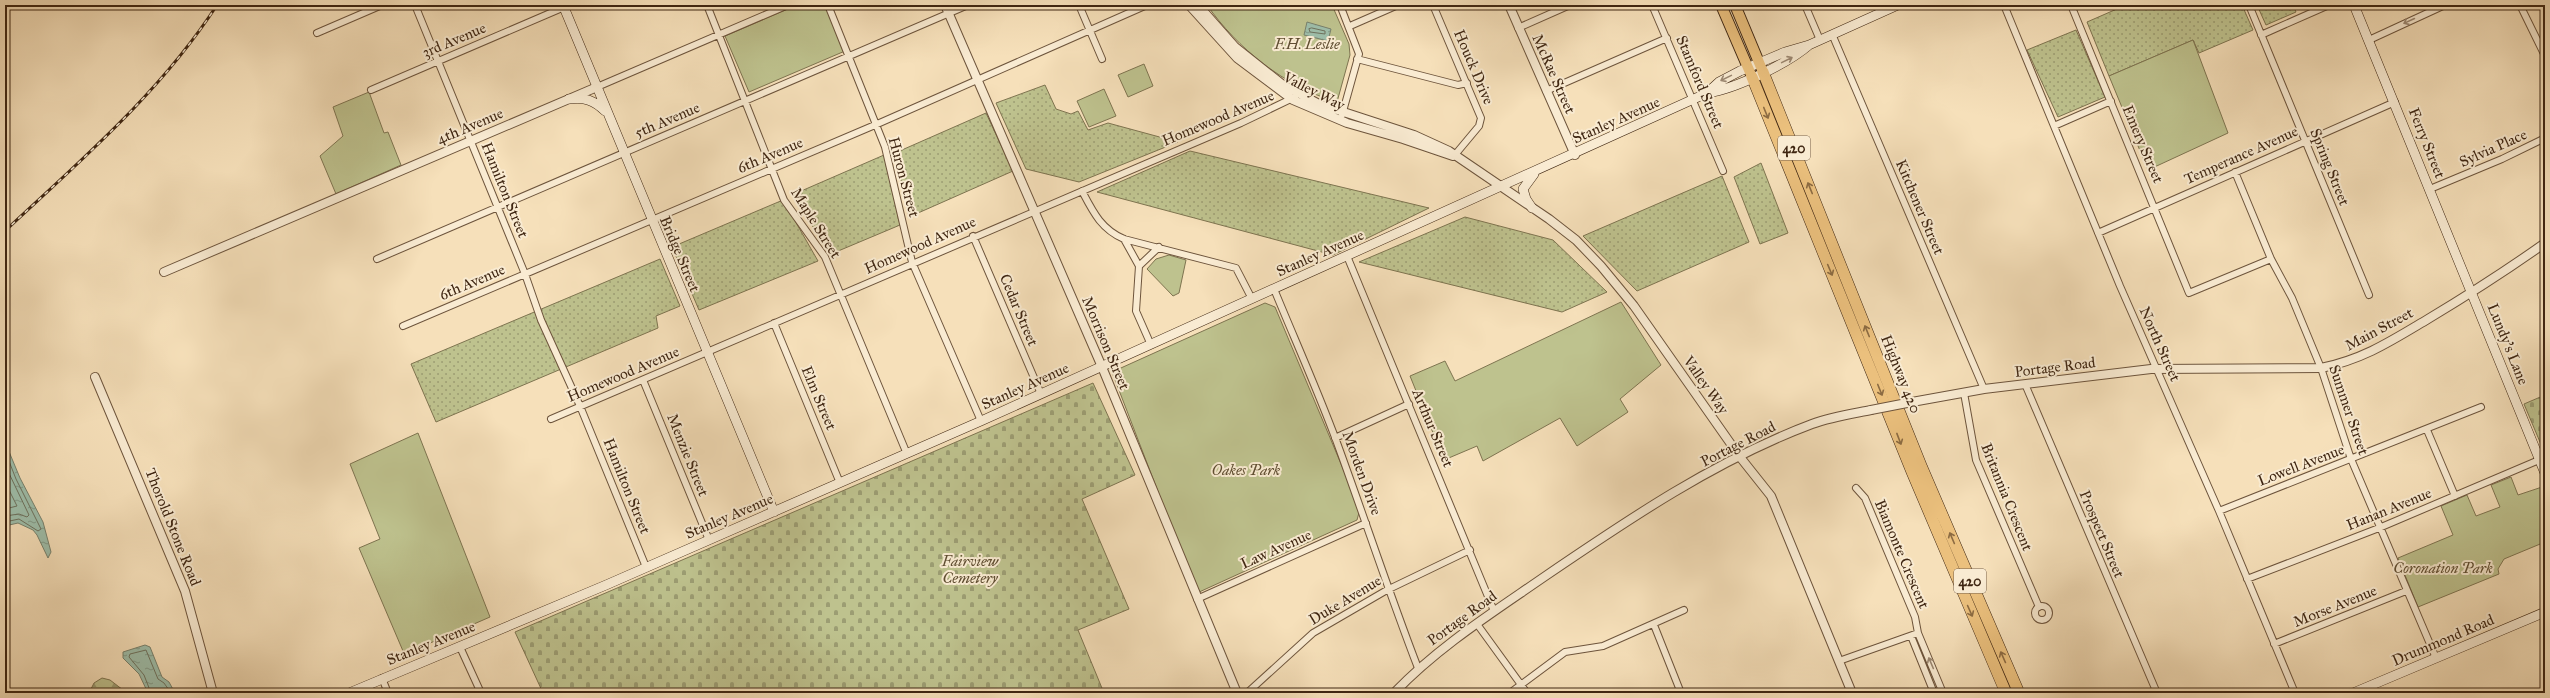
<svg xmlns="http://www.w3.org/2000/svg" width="2550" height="698" font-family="'IM FELL Great Primer',serif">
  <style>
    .grass { fill: url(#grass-dots); stroke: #7e7450 }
    .forest { fill: url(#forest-firs); stroke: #7e7450 }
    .cemetery { fill: url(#cemetery-stones); stroke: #7e7450 }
    .park { fill: #bec28e; stroke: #7e7450 }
    .water { fill: url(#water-ripples); stroke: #78816d }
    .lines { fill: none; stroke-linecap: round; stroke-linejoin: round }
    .shore { stroke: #6e725e; stroke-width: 1 }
    .minor-casing { stroke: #6d543c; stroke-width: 8 }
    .tertiary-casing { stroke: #6d543c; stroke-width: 10 }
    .secondary-casing { stroke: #3f2612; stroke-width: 10 }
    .trunk-casing { stroke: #3f2612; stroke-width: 12 }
    .motorway-casing { stroke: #3f2612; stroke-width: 12 }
    .minor { stroke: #f9ebd2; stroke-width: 6 }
    .tertiary { stroke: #f9ebd2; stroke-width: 8 }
    .secondary { stroke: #f9ebd2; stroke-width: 9 }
    .trunk { stroke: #ebc07d; stroke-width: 10 }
    .motorway { stroke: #ebc07d; stroke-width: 11 }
    .rail-casing { stroke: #3f2612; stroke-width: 3 }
    .rail { stroke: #f9ebd2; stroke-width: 1.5; stroke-dasharray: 4.5; stroke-linecap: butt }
    .tertiary-bridge-casing { stroke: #6d543c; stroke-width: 10; stroke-linecap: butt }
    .tertiary-bridge { stroke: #f9ebd2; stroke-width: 8 }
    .oneway { stroke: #9c8872 }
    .oneway2 { stroke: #8c6b42 }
    .labels { text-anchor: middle; stroke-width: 4; stroke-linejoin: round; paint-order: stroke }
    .shield { fill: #f9ebd2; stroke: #77614c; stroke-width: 1 }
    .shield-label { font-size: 14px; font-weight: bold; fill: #3f2612 }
    .street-label { font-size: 15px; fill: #3f2612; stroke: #f9ebd2 }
    .park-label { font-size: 15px; font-style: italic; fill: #5f4d31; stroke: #f9ebd2 }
  </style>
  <defs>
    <pattern id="grass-dots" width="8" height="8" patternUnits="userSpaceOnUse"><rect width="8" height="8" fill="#bec28e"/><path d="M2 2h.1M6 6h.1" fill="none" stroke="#9c9d73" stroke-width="1.8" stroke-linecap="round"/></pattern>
    <pattern id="forest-firs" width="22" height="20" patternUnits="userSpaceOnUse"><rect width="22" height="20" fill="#bec28e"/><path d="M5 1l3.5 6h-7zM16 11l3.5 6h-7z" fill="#9c9d73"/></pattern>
    <pattern id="cemetery-stones" width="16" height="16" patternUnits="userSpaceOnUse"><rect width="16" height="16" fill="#bec28e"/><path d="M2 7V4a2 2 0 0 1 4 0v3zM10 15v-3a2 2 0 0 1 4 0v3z" fill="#9c9d73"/></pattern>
    <pattern id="water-ripples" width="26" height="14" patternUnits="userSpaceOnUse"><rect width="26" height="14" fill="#9ebeaa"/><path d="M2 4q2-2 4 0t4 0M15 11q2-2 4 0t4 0" fill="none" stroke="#829a89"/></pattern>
  </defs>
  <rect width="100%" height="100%" fill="#f6e0ba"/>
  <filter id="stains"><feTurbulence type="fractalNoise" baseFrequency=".005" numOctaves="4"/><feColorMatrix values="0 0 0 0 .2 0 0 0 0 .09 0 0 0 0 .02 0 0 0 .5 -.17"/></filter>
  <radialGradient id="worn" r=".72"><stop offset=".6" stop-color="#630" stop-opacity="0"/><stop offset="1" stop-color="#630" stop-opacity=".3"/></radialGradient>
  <path class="grass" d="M2126 5H2242L2253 30 2199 53 2193 40 2109 76 2087 22Z
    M2257 5H2293L2296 12 2266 25Z
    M2076 30 2105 97 2058 117 2027 50Z
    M1045 85 1056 109 1071 114 1078 111 1088 130 1108 123 1178 142 1079 182 1026 169 996 103Z
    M986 113 1013 171 909 217 895 153Z
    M1190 151 1429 208 1333 255 1097 192Z
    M884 155 900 225 831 254 792 195Z
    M1761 163 1788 233 1760 244 1734 177Z
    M1722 176 1749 242 1637 291 1583 236Z
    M783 200 818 261 699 310 672 247Z
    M1465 217 1553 240 1607 292 1562 312 1359 262Z
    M660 259 680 306 656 316 658 328 436 422 411 364Z"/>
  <path class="forest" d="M102 678 110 680 127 693H93L91 689 94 683Z"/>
  <path class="cemetery" d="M1093 383 1135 475 1082 499 1129 609 1078 630 1104 693H543L515 632Z
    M2545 395V454L2524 404Z"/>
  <path class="park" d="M797 5H825L845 51 749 92 725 36Z
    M1207 5H1332L1349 44 1350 55 1337 102C1285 87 1237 48 1207 5Z
    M2193 40 2228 133 2148 170 2109 76Z
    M1144 64 1153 86 1128 97 1118 75Z
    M1104 89 1116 116 1089 127 1077 101Z
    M369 92 384 133 388 132 401 165 336 194 320 156 343 136 333 107Z
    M1169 255 1186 260 1179 293 1173 296 1147 269 1156 259Z
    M1621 302 1661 365 1620 399 1628 412 1577 446 1560 418 1483 461 1477 446 1444 460 1410 376 1445 361 1455 381Z
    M1265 303 1275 307 1360 509 1357 520 1197 593 1112 372Z
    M418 433 490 617 421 647 403 651 359 548 380 539 350 464Z
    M2511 477 2518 495 2542 487 2545 494V542L2504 559 2498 569 2499 574 2418 607 2398 558 2453 535 2441 506 2467 495 2476 516 2500 507 2491 485Z"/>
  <path class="water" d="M1307 22 1331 29 1328 41 1304 35Z
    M5 442 20 478 43 522 51 552 48 558 37 535 33 530 18 523 5 526Z
    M145 645 150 647 162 677 169 682 175 693H148L139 674 123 658V652Z"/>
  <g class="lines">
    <path class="shore" d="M1312 28 1325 31V34L1310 32 1309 29Z
      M5 451 16 479 41 529 38 531 19 519 5 522
      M5 465 29 515 27 517 19 514 5 516
      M5 482 17 506 5 509
      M151 693 144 675 129 657 130 654 146 650 158 679 164 683 171 693"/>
    <g class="minor-casing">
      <path id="minor" d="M415 5 525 274 541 320 580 406 646 567
        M707 5 784 200 825 257 907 454
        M828 5 885 147 912 262 981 421
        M1079 5 1102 59
        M1340 5 1359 54 1342 115
        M1433 5 1481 118 1479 126 1454 156
        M1652 5 1723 171
        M1805 5 1820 40
        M2004 5 2120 286 2219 511 2295 693
        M2071 5 2189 293 2271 259
        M2249 5 2369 295
        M2520 5 2545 56
        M1350 26 1398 5
        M1518 28 1570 5
        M317 33 382 5
        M1832 34 1984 389
        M2261 35 2329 5
        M2369 40 2445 5
        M1357 59 1458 85 1467 83
        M597 87 788 5
        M371 90 569 5
        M1546 91 1667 38
        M2054 126 2111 101
        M2235 172 2271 259 2292 298 2321 368 2351 459 2436 658
        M2430 189 2502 159 2545 138
        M1082 191C1093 212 1101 229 1124 239L1236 268 1252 299
        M2098 233 2395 102
        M973 236 1041 394
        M1124 239 1139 266 1136 311 1151 345
        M1347 256 1494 611
        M377 259 968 5
        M1139 266 1159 247
        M1274 289C1295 340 1317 389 1336 440 1364 516 1389 593 1418 668
        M774 323 840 483
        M403 326 875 125 1147 5
        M643 380 709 540
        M2025 384 2157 693
        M1964 393 1976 460 2039 607
        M551 419 1241 123 1295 97
        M2427 430 2455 496
        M1335 438 1409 404
        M1856 488 1865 498 1915 617 1918 633 1943 693
        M2219 511 2481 407
        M2247 579 2379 528 2539 460
        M1197 599 1366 523
        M2035 613a7 7 0 1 1 14 0a7 7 0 1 1-14 0Z
        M1477 624 1527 693
        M1654 625 1681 693
        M1911 636 1934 693
        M2274 644 2406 591
        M460 647 481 693
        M1839 661 1918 633
        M382 678 388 693
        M1247 693 1313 633 1387 590 1470 550
        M1510 693 1565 652 1603 646 1684 610"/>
    </g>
    <g class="tertiary-casing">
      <path id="tertiary" d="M945 5 1102 367 1237 693
        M1189 5 1237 58 1293 100 1347 123 1403 139 1453 156
        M1198 5 1235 47 1283 85 1319 104 1414 135 1449 151 1549 219 1576 240 1601 266 1634 306 1740 457 1771 496 1852 693
        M1509 5 1575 155
        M164 272 597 87
        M95 377 185 591 213 693
        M1912 402 1984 389 2151 369 2321 368C2364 359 2391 341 2428 319 2468 295 2507 270 2545 243
        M1394 693C1438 647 1492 613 1544 577 1629 519 1716 460 1812 424 1831 417 1851 414 1871 410"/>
    </g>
    <g class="secondary-casing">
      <path id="secondary" d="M563 5 774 512
        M2354 5 2545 473
        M1707 93 1719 82 1740 71 1785 52 1809 45 1898 5
        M569 99C584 97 594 100 605 111
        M1532 208 1526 199 1523 189 1534 174
        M349 693 606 585 981 421 1707 93C1735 89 1787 64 1809 45
        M2353 693 2545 612"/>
    </g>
    <g class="trunk-casing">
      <path id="trunk" d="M1721 5 1752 77
        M1735 5 1763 72"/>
    </g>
    <g class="motorway-casing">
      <path id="motorway" d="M1763 72 1922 468 2019 693
        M1752 77 1912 472 2006 693"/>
    </g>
    <use href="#minor" class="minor"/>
    <use href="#tertiary" class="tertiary"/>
    <use href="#secondary" class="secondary"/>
    <use href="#trunk" class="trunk"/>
    <use href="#motorway" class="motorway"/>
    <g class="rail-casing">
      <path id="rail" d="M5 231C81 160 160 93 217 5"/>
    </g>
    <use href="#rail" class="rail"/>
    <g class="tertiary-bridge-casing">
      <path id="tertiary-bridge" d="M1871 410 1912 402"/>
    </g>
    <use href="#tertiary-bridge" class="tertiary-bridge"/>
  </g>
  <defs><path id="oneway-shaft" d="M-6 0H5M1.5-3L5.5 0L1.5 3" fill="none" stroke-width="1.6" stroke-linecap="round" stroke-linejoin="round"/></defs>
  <g class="oneway">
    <use href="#oneway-shaft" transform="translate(2409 21) rotate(155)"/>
    <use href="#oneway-shaft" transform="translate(1787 60) rotate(-26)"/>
    <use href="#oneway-shaft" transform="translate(1726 78) rotate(154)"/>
    <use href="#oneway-shaft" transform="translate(1931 663) rotate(-113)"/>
  </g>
  <g class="oneway2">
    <use href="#oneway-shaft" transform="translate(1766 113) rotate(68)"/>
    <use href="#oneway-shaft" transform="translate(1810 188) rotate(-112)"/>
    <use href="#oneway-shaft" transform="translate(1830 270) rotate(67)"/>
    <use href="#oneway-shaft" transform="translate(1867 331) rotate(-112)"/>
    <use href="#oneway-shaft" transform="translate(1880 390) rotate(68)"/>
    <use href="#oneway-shaft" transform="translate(1899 439) rotate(69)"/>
    <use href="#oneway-shaft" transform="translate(1952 538) rotate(-113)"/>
    <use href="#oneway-shaft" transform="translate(1970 611) rotate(66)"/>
    <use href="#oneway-shaft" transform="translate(2003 657) rotate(-114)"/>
  </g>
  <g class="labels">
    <g class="shield">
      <rect x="1778" y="136" width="32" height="24" rx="3"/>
      <rect x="1954" y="569" width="32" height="24" rx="3"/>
    </g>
    <g class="shield-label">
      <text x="1794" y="153">420</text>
      <text x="1970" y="586">420</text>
    </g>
    <g class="street-label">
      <text transform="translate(454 40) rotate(-23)" y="5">3rd Avenue</text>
      <text transform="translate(1474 67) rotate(67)" y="5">Houck Drive</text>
      <text transform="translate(1554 74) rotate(66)" y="5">McRae Street</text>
      <text transform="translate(1700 82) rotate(67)" y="5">Stamford Street</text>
      <text transform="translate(1314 91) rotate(27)" y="5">Valley Way</text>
      <text transform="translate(1218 118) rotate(-23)" y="5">Homewood Avenue</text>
      <text transform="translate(667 120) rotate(-23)" y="5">5th Avenue</text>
      <text transform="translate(1616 120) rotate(-24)" y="5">Stanley Avenue</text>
      <text transform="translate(470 126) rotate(-23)" y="5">4th Avenue</text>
      <text transform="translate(2427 143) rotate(68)" y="5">Ferry Street</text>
      <text transform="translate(2143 144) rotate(67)" y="5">Emery Street</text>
      <text transform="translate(2493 148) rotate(-24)" y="5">Sylvia Place</text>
      <text transform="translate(770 155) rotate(-23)" y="5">6th Avenue</text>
      <text transform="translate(2241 155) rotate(-24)" y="5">Temperance Avenue</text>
      <text transform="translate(2330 167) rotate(68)" y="5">Spring Street</text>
      <text transform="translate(904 177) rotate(75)" y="5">Huron Street</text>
      <text transform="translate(505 190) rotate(68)" y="5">Hamilton Street</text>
      <text transform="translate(1920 207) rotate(67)" y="5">Kitchener Street</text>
      <text transform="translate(816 223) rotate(58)" y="5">Maple Street</text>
      <text transform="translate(920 245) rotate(-24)" y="5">Homewood Avenue</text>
      <text transform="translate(1320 253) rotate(-24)" y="5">Stanley Avenue</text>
      <text transform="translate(680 254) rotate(67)" y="5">Bridge Street</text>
      <text transform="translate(472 282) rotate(-23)" y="5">6th Avenue</text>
      <text transform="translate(1019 310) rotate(67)" y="5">Cedar Street</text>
      <text transform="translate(2379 329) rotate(-28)" y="5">Main Street</text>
      <text transform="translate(1106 343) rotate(67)" y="5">Morrison Street</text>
      <text transform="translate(2160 344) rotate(66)" y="5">North Street</text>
      <text transform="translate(2508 344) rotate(68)" y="5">Lundy's Lane</text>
      <text transform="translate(2055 367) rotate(-7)" y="5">Portage Road</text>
      <text transform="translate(623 374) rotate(-23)" y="5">Homewood Avenue</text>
      <text transform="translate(1901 374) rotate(68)" y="5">Highway 420</text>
      <text transform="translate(1706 385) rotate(55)" y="5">Valley Way</text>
      <text transform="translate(1025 386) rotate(-24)" y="5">Stanley Avenue</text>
      <text transform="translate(819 398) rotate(67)" y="5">Elm Street</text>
      <text transform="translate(2349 410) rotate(71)" y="5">Summer Street</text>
      <text transform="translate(1433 428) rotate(67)" y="5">Arthur Street</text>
      <text transform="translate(1738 444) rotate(-27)" y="5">Portage Road</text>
      <text transform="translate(688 455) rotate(68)" y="5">Menzie Street</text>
      <text transform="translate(2301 465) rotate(-21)" y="5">Lowell Avenue</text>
      <text transform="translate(1362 473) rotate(70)" y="5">Morden Drive</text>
      <text transform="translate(627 486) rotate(68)" y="5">Hamilton Street</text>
      <text transform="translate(2007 497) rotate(68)" y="5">Britannia Crescent</text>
      <text transform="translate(2389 509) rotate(-22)" y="5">Hanan Avenue</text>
      <text transform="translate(729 516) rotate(-23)" y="5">Stanley Avenue</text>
      <text transform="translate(173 527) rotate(68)" y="5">Thorold Stone Road</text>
      <text transform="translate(2102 534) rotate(67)" y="5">Prospect Street</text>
      <text transform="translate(1276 549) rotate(-24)" y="5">Law Avenue</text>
      <text transform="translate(1902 554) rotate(67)" y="5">Biamonte Crescent</text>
      <text transform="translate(1345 600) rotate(-31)" y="5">Duke Avenue</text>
      <text transform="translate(2335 606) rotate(-22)" y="5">Morse Avenue</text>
      <text transform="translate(1462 618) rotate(-36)" y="5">Portage Road</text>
      <text transform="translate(2443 640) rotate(-23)" y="5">Drummond Road</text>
      <text transform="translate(431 643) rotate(-22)" y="5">Stanley Avenue</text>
    </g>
    <g class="park-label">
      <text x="1307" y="49">F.H. Leslie</text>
      <text x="1246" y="475">Oakes Park</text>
      <text x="970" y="566">Fairview<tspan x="970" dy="17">Cemetery</tspan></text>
      <text x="2443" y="573">Coronation Park</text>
    </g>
  </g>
  <rect width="2550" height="698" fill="none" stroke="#f6e0ba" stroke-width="20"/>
  <rect x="6" y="6" width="2538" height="686" fill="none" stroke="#3f2612" stroke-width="2"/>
  <rect x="10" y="10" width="2530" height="678" fill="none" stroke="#3f2612"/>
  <rect width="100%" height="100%" filter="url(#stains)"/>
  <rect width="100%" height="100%" fill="url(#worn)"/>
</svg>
